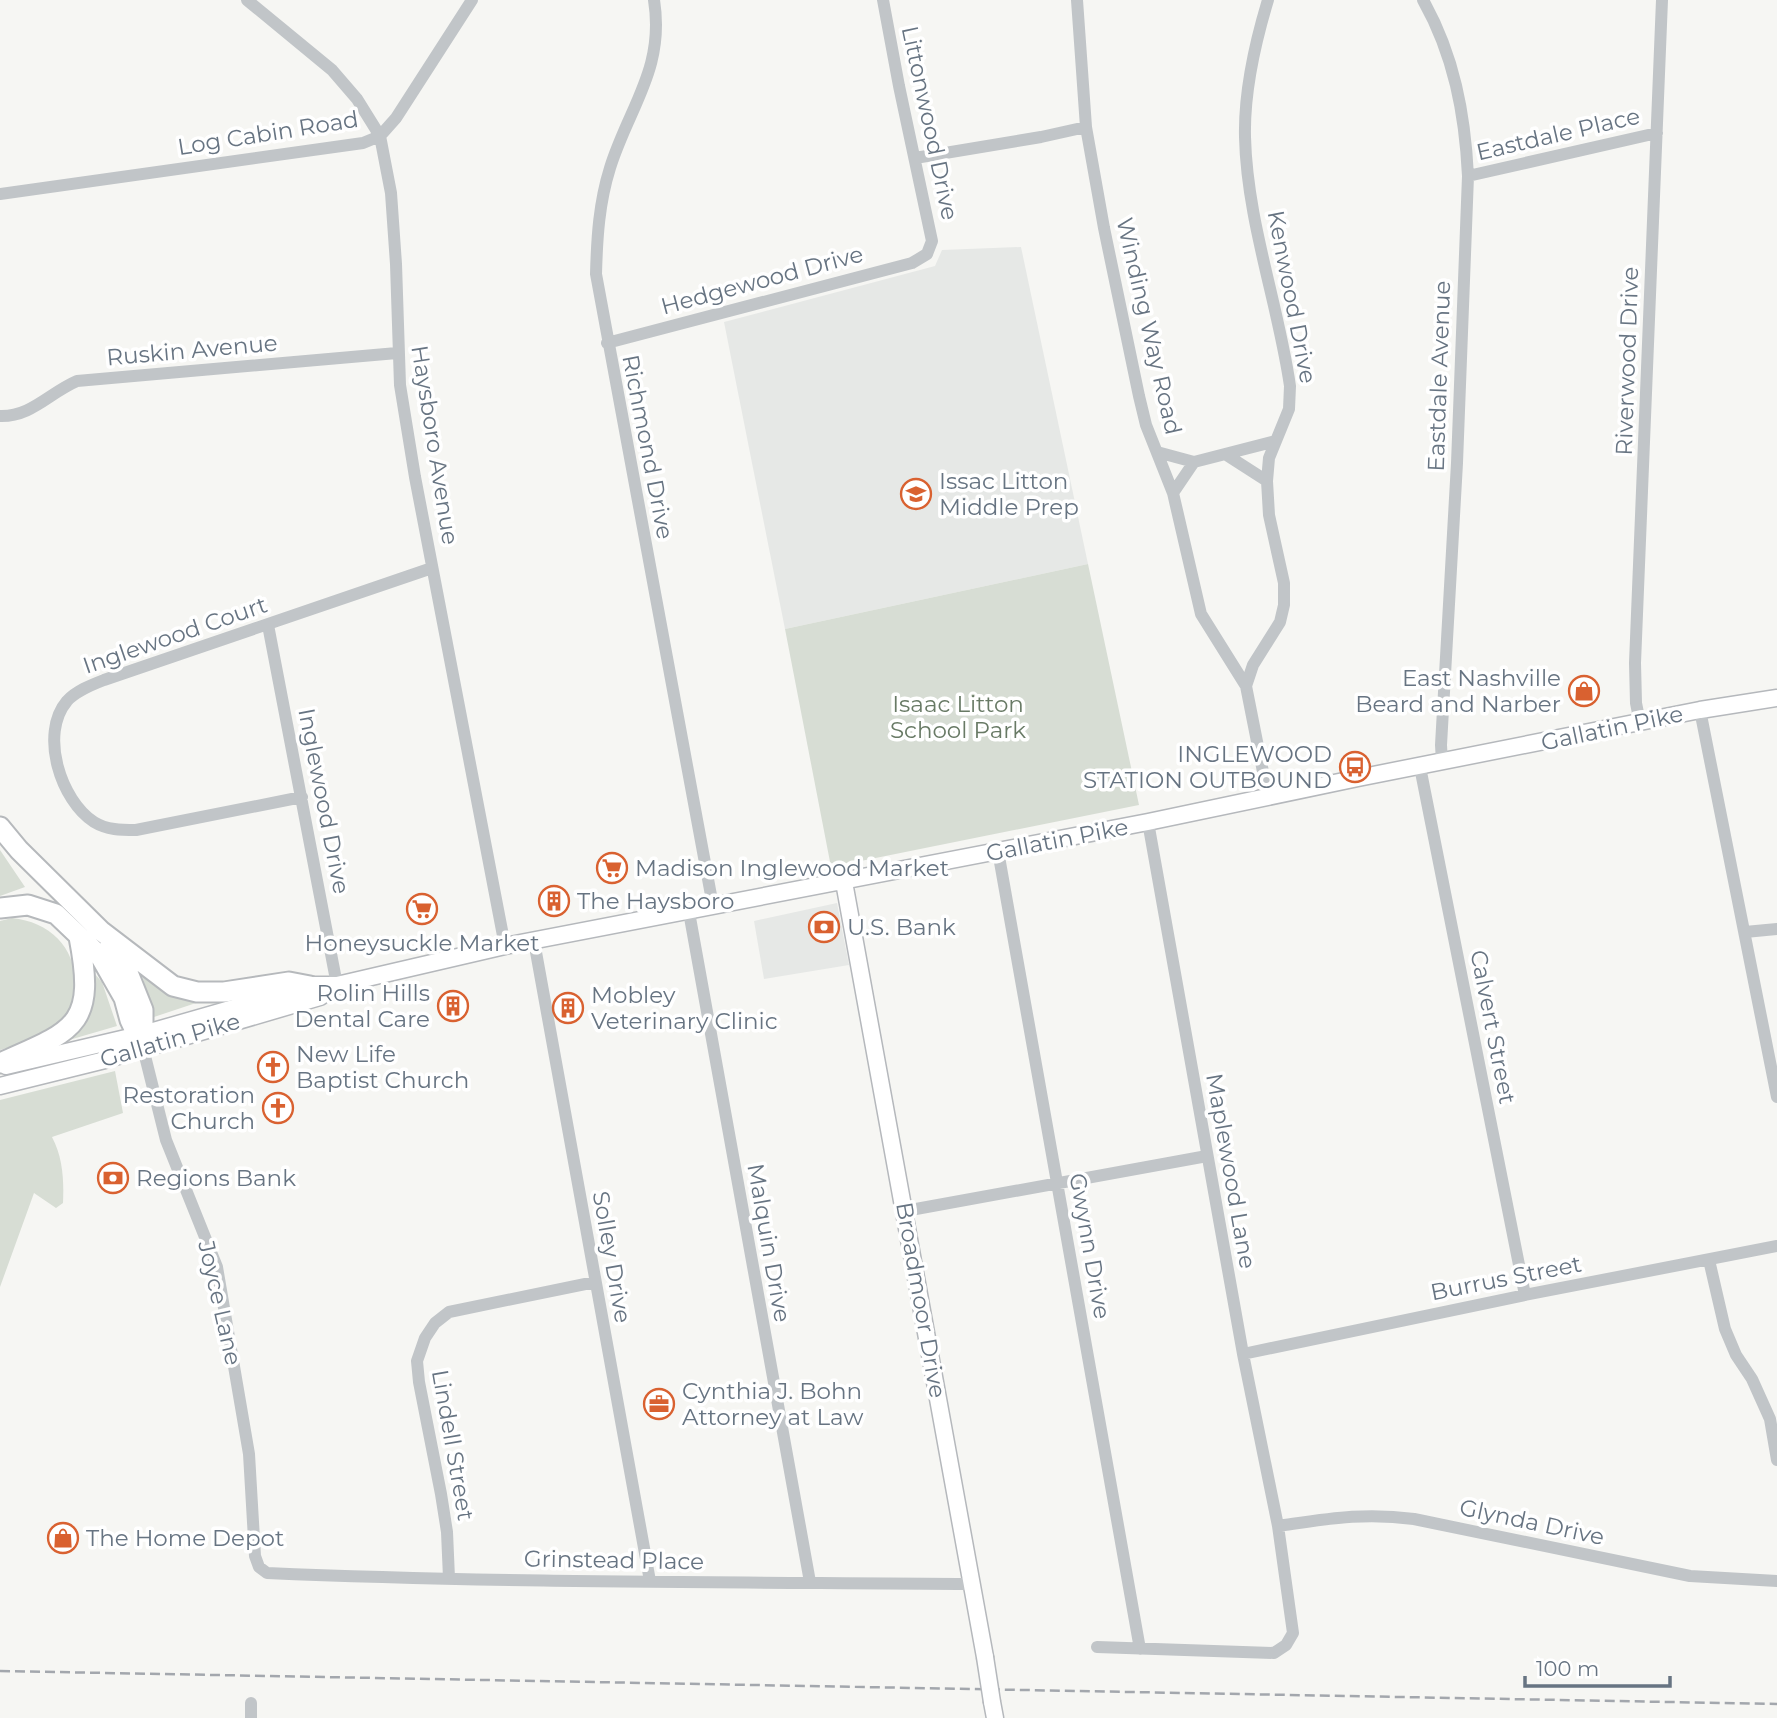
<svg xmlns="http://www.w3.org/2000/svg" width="1777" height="1718" font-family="Montserrat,sans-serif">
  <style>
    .built { fill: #e6e8e6 }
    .green { fill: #d7ddd4 }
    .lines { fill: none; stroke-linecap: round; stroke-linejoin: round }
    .major-casing { stroke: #b5b8bc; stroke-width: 19 }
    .highway-casing { stroke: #b6b9bc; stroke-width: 23 }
    .minor { stroke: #c1c5c8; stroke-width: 12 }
    .major { stroke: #fff; stroke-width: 16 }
    .highway { stroke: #fff; stroke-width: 19 }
    .rail { stroke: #a3a7ad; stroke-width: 2.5; stroke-dasharray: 10 5; stroke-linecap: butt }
    .major-bridge-casing { stroke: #b5b8bc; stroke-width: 19; stroke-linecap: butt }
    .major-bridge { stroke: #fff; stroke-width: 16 }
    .labels { text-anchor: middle; stroke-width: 7; stroke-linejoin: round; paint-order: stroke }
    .street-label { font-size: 23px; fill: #677482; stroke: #fff }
    .poi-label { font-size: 23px; fill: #677482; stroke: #fff; text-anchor: start }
    .park-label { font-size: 23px; fill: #687a65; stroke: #fff }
  </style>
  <rect width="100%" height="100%" fill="#f6f6f3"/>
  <path class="built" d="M1021 247 1088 564 785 629 724 322 935 266 942 250Z
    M837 903 849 965 764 979 754 921Z"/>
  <path class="green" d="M1088 564 1139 805 831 867 785 629Z
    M0 850 25 887 0 896Z
    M12 918C52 922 79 951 75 991 74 1002 72 1013 64 1021 46 1039 23 1043 0 1050V921Z
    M93 972 102 982 117 1026 69 1040 86 1015Z
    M142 975 163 989 196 1003 154 1017Z
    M115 1071 123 1113 52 1137C63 1158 64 1180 63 1203L56 1208 34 1193 0 1287V1100Z"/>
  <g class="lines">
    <g class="major-casing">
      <path id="major" d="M844 882 985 1657
        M6 1066 143 1034 314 985H337L505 946 1148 822 1358 778 1700 710 1777 698
        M0 1086 105 1060 320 997 337 985
        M992 1702 995 1718"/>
    </g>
    <g class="highway-casing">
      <path id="highway" d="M0 827 19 850 101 931 173 986 197 992H224L289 982 310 986
        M0 908 28 905 56 914 100 956 124 998 130 1020 137 1035
        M110 945 127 970 143 1010V1034
        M0 1063C76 1030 96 1025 79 937"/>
    </g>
    <path class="minor" d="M247 0 332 70 357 99 380 136 391 193 396 264 400 385 415 477 505 946
      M654 0C665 69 629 107 610 168 599 203 597 237 596 274L713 906
      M1077 0 1086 127 1104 228 1139 396 1146 425 1173 493 1201 614 1246 686
      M1423 0C1454 55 1465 114 1468 176L1457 463 1441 745 1442 762
      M915 158 1041 137 1086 127
      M1468 176 1657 133
      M0 194 363 143 380 136 396 118 472 0
      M607 343 912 263 927 254 932 241 899 86 883 0
      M0 416C31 417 49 393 77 381L397 353
      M1157 452 1194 462
      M1225 454 1267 481
      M1173 493 1194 462 1276 441
      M268 625 337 985
      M1700 710 1777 1097
      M1640 723 1636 703 1635 663 1662 0
      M1420 767 1525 1295
      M302 797 136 830C121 830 107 830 94 822 61 801 39 734 67 701 76 691 91 685 104 680L432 568
      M1268 797 1246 686 1253 665 1280 622 1284 605V583L1269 515 1267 481 1269 458 1289 409 1290 386C1278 303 1247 221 1245 137 1244 93 1255 43 1268 0
      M998 851 1140 1649
      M689 912 810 1582
      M1745 932 1777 929
      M534 941 650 1581
      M143 1048 166 1140 217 1267 249 1454 255 1556 259 1567 267 1573C501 1583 736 1582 971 1584
      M905 1211 1207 1156
      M1709 1260 1725 1329 1736 1355 1752 1379 1770 1419 1777 1460
      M1243 1354 1525 1295 1777 1246
      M1278 1526C1327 1519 1363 1512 1414 1519L1690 1576 1777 1581
      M449 1578 447 1532 441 1494 419 1382 417 1361 425 1338 435 1323 449 1312 595 1282
      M1097 1647 1274 1653 1286 1645 1293 1633 1278 1526 1243 1354 1148 822
      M251 1703V1718"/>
    <use href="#major" class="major"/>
    <use href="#highway" class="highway"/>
    <path class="rail" d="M0 1671 1777 1704"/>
    <g class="major-bridge-casing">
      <path id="major-bridge" d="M985 1657 992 1702"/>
    </g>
    <use href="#major-bridge" class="major-bridge"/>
  </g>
  <defs>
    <g id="school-ring" transform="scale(1.575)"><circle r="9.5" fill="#fff" stroke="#d96130" stroke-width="1.5"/><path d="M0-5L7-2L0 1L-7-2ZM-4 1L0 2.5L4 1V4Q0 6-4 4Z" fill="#d96130"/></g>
    <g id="shop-ring" transform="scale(1.575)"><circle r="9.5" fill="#fff" stroke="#d96130" stroke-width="1.5"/><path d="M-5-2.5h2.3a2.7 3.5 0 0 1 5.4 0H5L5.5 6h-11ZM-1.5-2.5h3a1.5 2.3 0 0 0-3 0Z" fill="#d96130"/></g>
    <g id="bus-ring" transform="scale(1.575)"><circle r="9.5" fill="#fff" stroke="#d96130" stroke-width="1.5"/><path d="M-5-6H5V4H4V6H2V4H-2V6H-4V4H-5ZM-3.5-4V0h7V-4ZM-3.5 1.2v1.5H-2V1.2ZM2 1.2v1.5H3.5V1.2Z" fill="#d96130"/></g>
    <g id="supermarket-ring" transform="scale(1.575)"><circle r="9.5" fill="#fff" stroke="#d96130" stroke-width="1.5"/><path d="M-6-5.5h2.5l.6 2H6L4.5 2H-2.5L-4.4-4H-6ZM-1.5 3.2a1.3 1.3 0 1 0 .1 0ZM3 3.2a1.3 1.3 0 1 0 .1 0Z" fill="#d96130"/></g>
    <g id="building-ring" transform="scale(1.575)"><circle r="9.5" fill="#fff" stroke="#d96130" stroke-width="1.5"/><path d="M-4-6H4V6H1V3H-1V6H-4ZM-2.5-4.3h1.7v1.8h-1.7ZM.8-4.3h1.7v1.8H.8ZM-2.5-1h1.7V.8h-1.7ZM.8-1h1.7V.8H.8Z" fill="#d96130"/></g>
    <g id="bank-ring" transform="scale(1.575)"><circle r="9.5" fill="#fff" stroke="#d96130" stroke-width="1.5"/><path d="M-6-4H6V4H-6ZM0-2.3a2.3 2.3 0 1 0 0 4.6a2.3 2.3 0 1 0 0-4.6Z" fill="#d96130"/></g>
    <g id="church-ring" transform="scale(1.575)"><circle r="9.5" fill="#fff" stroke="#d96130" stroke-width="1.5"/><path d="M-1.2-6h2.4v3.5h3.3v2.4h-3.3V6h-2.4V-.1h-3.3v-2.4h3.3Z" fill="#d96130"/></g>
    <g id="office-ring" transform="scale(1.575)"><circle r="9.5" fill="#fff" stroke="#d96130" stroke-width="1.5"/><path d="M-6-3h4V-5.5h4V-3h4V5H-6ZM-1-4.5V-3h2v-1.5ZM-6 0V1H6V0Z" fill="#d96130"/></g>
  </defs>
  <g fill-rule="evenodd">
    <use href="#school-ring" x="916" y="494"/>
    <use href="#shop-ring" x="1584" y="691"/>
    <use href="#bus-ring" x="1355" y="767"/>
    <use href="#supermarket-ring" x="612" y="868"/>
    <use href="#building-ring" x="554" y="901"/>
    <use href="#supermarket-ring" x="422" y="909"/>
    <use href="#bank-ring" x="824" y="927"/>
    <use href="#building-ring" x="453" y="1006"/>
    <use href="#building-ring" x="568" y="1008"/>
    <use href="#church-ring" x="273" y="1067"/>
    <use href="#church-ring" x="278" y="1108"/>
    <use href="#bank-ring" x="113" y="1178"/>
    <use href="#office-ring" x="659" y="1404"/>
    <use href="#shop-ring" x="63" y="1538"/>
  </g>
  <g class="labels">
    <g class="street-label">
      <text transform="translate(930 123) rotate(78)" y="8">Littonwood Drive</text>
      <text transform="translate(268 133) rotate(-9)" y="8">Log Cabin Road</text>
      <text transform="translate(1558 134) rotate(-13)" y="8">Eastdale Place</text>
      <text transform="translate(762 280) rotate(-15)" y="8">Hedgewood Drive</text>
      <text transform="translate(1292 297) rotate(79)" y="8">Kenwood Drive</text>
      <text transform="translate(1149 326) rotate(77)" y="8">Winding Way Road</text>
      <text transform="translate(192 350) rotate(-5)" y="8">Ruskin Avenue</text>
      <text transform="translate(1627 361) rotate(-88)" y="8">Riverwood Drive</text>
      <text transform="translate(1439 376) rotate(-88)" y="8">Eastdale Avenue</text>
      <text transform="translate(435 445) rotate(81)" y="8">Haysboro Avenue</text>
      <text transform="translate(648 447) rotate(79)" y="8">Richmond Drive</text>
      <text transform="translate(175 635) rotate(-19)" y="8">Inglewood Court</text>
      <text transform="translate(1612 728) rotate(-12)" y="8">Gallatin Pike</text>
      <text transform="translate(324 801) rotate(79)" y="8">Inglewood Drive</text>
      <text transform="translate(1057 840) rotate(-11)" y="8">Gallatin Pike</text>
      <text transform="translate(1493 1027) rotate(79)" y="8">Calvert Street</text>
      <text transform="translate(170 1040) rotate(-16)" y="8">Gallatin Pike</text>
      <text transform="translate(1231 1171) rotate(80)" y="8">Maplewood Lane</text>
      <text transform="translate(769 1243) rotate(80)" y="8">Malquin Drive</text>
      <text transform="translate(1090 1246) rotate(80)" y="8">Gwynn Drive</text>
      <text transform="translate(612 1257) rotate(80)" y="8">Solley Drive</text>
      <text transform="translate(1506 1278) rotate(-11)" y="8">Burrus Street</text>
      <text transform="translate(921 1300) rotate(80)" y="8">Broadmoor Drive</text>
      <text transform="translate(220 1303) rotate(77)" y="8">Joyce Lane</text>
      <text transform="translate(453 1445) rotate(80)" y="8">Lindell Street</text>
      <text transform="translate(1532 1522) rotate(12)" y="8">Glynda Drive</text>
      <text transform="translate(614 1560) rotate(1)" y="8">Grinstead Place</text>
    </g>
    <g class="poi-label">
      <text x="939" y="489">Issac Litton<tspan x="939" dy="26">Middle Prep</tspan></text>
      <text x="1561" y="686" text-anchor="end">East Nashville<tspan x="1561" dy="26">Beard and Narber</tspan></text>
      <text x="1332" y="762" text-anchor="end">INGLEWOOD<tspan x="1332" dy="26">STATION OUTBOUND</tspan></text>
      <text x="635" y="876">Madison Inglewood Market</text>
      <text x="577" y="909">The Haysboro</text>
      <text x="847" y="935">U.S. Bank</text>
      <text x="422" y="951" text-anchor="middle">Honeysuckle Market</text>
      <text x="430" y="1001" text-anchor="end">Rolin Hills<tspan x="430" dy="26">Dental Care</tspan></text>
      <text x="591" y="1003">Mobley<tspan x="591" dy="26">Veterinary Clinic</tspan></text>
      <text x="296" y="1062">New Life<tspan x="296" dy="26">Baptist Church</tspan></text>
      <text x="255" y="1103" text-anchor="end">Restoration<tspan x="255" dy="26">Church</tspan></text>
      <text x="136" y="1186">Regions Bank</text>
      <text x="682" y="1399">Cynthia J. Bohn<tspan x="682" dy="26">Attorney at Law</tspan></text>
      <text x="86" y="1546">The Home Depot</text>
    </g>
    <g class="park-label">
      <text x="958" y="712">Isaac Litton<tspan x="958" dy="26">School Park</tspan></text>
    </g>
  </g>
  <path d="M1525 1676v10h145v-10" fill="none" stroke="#677482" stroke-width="3.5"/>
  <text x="1536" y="1676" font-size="21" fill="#677482" stroke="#ffffff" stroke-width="5" paint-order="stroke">100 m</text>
</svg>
